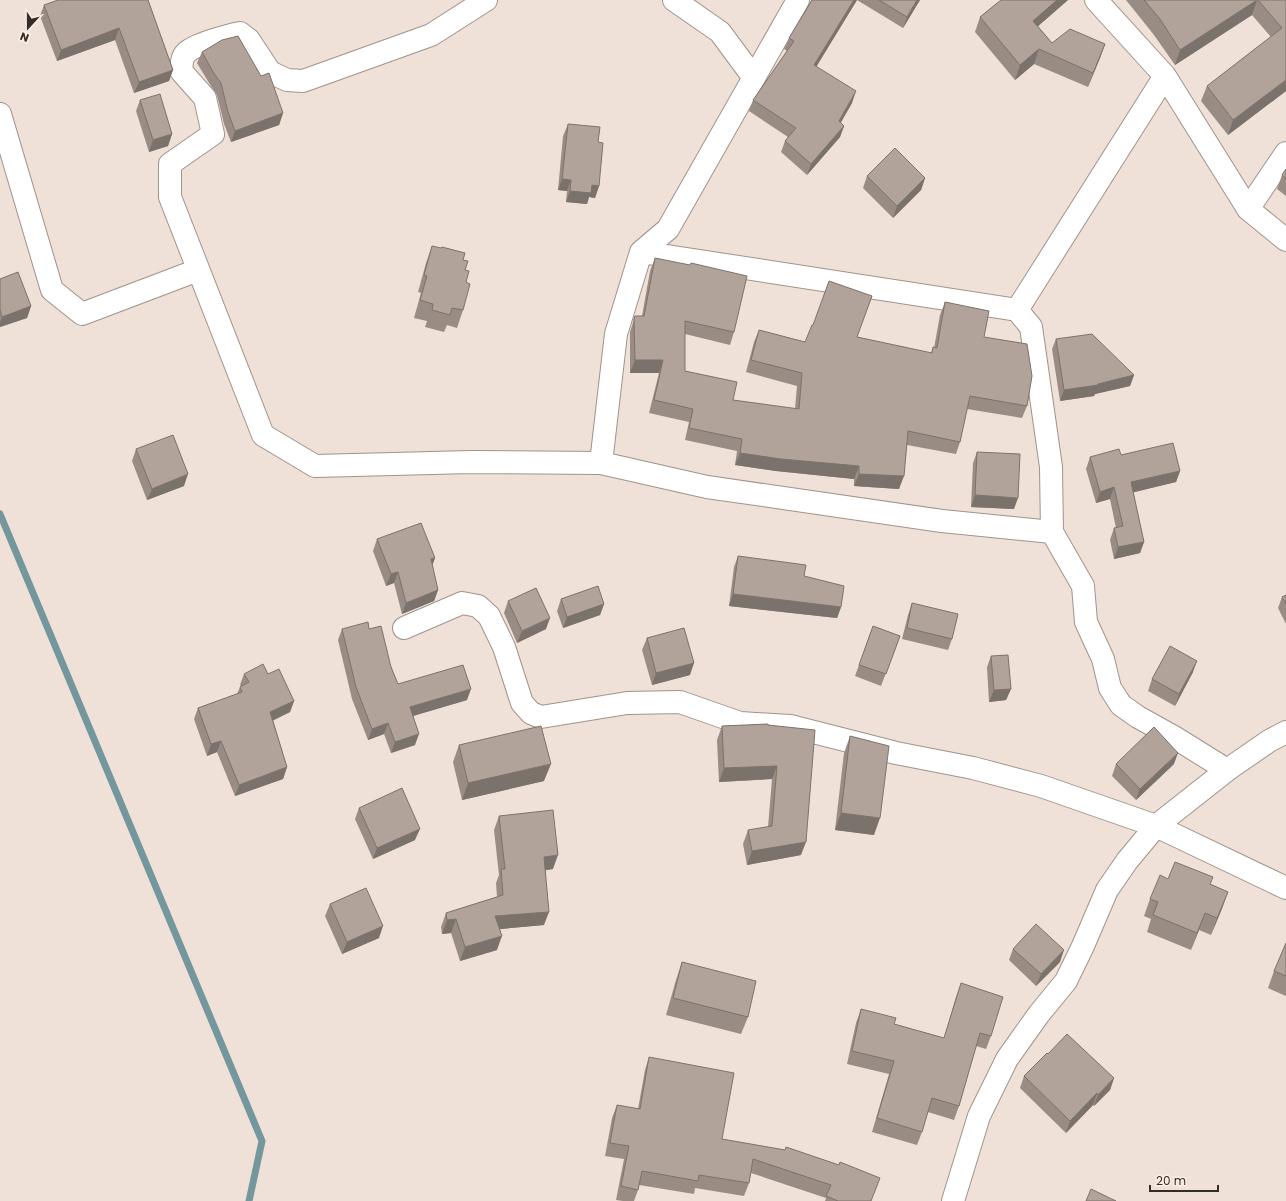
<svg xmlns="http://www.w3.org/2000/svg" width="1286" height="1201" font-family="Poppins,sans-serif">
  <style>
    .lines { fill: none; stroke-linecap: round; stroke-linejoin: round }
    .stream { stroke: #74979d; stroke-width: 7 }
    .minor-casing { stroke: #a1938a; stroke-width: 24 }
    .minor { stroke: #fff; stroke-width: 22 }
    .wall { fill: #988c84 }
    .shaded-wall { fill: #7c726c }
    .building { fill: #b1a39a; stroke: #7c726c }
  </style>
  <rect width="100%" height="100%" fill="#f0e1d8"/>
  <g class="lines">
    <path class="stream" d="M0 514 262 1141 249 1201"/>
    <g class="minor-casing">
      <path id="minor" d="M486 0 431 35 303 81 287 80 270 72 249 40 240 33C229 35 193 45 186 53 181 58 182 65 181 71L205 98 213 134 170 164V197L263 435 315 466 471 462 601 463 707 487 942 521 1052 532 1083 586 1086 622 1103 659 1110 688 1121 705 1138 717 1174 737 1227 770
        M674 0 720 32 754 78
        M1096 0 1165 76 1248 209 1286 240
        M0 114 52 290 82 314 198 270
        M1248 209 1286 153
        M641 252 1017 310 1031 327 1051 467 1052 532
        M1017 310 1165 76
        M601 463 616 334 641 252 668 229 798 0
        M404 628 462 603 478 606 489 616 504 647 522 703 531 713 541 717 627 703 680 702 740 723 790 726 896 753 973 768 1041 786 1156 826 1286 888
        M953 1201 979 1116 1007 1059 1039 1014 1066 981 1083 946 1107 890 1127 861 1156 826 1227 770 1269 741 1286 732"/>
    </g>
    <use href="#minor" class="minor"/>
  </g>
  <path class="wall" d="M148 0 173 70 169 81 134 93 115 40 57 61 40 16 44 5Z
    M812 0H920L903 28 857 0 816 67 852 103 840 123 844 126 840 137 807 175 781 152 785 141 788 137 749 111 753 100 787 51 784 49 789 38Z
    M1001 0H1068L1038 26 1052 43 1105 44 1100 58 1088 87 1034 64 1015 80 975 32 980 17Z
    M1126 0H1286V91L1228 135 1201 101 1207 86 1271 37 1252 15 1175 65 1154 35Z
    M202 52 261 76 283 113 279 125 231 142 224 124 217 95 209 83 197 63Z
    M140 100 172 134 168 146 149 152 136 111Z
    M568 124 598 142 599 186 595 198 589 197 587 204 566 202 567 191 558 190 563 136Z
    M1286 169V196L1277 189 1282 175Z
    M867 176 925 178 921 190 893 218 863 188Z
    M432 246 463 260 465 270 466 282 463 310 457 328 447 325 444 332 425 327 427 321 414 318 421 293 418 292 426 263Z
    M655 258 734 332 730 345 685 334V371L733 400 795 409 797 386 746 372 754 342 759 330 805 342 857 337 931 353 933 347 934 348 940 315 945 302 984 337 1027 406 1022 418 967 409 960 442 956 454 907 445 899 489 854 486V479L776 471 735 465 737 451 685 440 689 422 649 413 659 373H630V332L635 316H642L650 271Z
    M0 279 31 306 27 318 0 327Z
    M1056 339 1134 375 1130 386 1095 394 1094 396 1060 401 1052 349Z
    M136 449 184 486 147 500 132 461Z
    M977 452 1014 509 971 507 973 463Z
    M1121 455 1180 471 1176 482 1133 492 1144 542 1140 553 1114 559 1110 540 1114 528H1116L1110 499 1096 503 1086 469 1090 457Z
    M377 539 435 558 432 565 438 590 434 601 402 614 394 583 386 586 373 551Z
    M738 556 804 576 841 607 837 618 729 606 734 567Z
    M1286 595V624L1278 608 1282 597Z
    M561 599 604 604 600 615 563 628 557 611Z
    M508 601 546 629 517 643 504 613Z
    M912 603 952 639 948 650 902 639 908 615Z
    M873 626 900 636 881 686 855 676Z
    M342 629H369L391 667 398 684 467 700 413 716 415 745 391 753 384 734 368 740 352 699 338 640Z
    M647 638 690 675 652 685 642 650Z
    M991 656 1011 689 1006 700 989 702 987 667Z
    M1193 672 1175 706 1148 691 1152 679Z
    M244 674H268L294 701 290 712 273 720 287 767 283 779 235 796 217 752 207 756 194 719 198 708 237 694 240 687 241 686 240 685Z
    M768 724 801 855 747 865 743 844 748 830 768 827 772 779 719 782 717 740 722 726Z
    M850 736 874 835 835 830 844 753Z
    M459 745 544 781 462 800 453 762Z
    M1116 764H1174L1136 800 1112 776Z
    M359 808 415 840 373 859 355 819Z
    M499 816 553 869 546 870 544 925 499 929 497 950 460 961 451 933 442 934 441 927 446 913 497 897 496 883 499 875 494 830Z
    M1168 879 1210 884 1228 892 1211 935 1199 930 1191 950 1147 932 1151 919 1144 916 1150 899Z
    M330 904 379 938 342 954 325 916Z
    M1286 943V996L1268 988 1274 971Z
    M1013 949 1060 962 1036 986 1009 960Z
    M682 962 748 1017 741 1034 666 1015 676 980Z
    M961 983 991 1036 986 1049 976 1046 959 1106 954 1120 928 1112 922 1132 917 1145 872 1132 889 1074 847 1064 856 1023 861 1009 894 1024 944 1038 956 997Z
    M1048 1054 1114 1078 1110 1090 1094 1106 1093 1105 1066 1133 1020 1088 1024 1076Z
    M649 1057 722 1139 871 1201H825L826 1198 751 1173 749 1183 744 1196 695 1188 694 1194 639 1185 638 1190 634 1201H623L616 1200 624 1159 605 1156 612 1118 617 1105 638 1109 645 1070Z"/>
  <path class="shaded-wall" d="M854 0H857L810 77 814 65Z
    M917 0H920L903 28 907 17Z
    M1057 0H1068L1028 35 1033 21Z
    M1257 0 1252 15 1175 65 1180 50Z
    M119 28 115 40 57 61 61 50Z
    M1105 44 1100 58 1088 87 1093 73Z
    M1039 49 1034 64 1015 80 1020 65Z
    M173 70 169 81 134 93 139 82Z
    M1286 80V91L1228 135 1233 120Z
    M856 91 852 103 835 133 839 121Z
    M283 113 279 125 231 142 235 131Z
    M844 126 840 137 807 175 811 164Z
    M172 134 168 146 149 152 153 140Z
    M925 178 921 190 893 218 897 206Z
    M562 179 571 180 567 191 558 190Z
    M592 185 599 186 595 198 589 197 587 204 566 202 570 191Z
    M31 306 27 318 0 327V323L2 317Z
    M635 360H663L659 373H630Z
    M1134 375 1130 386 1095 394 1094 396 1060 401 1064 390Z
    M740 453 859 466 854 479 776 471 735 465Z
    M1180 471 1176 482 1127 494 1131 482Z
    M188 474 184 486 147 500 152 489Z
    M859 474 904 476 899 489 854 486Z
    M1114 487 1110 499 1096 503 1100 492Z
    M975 495 1018 498 1014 509 971 507Z
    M1144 542 1140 553 1114 559 1118 547Z
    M435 558 431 569V559Z
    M398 572 394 583 386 586 391 574Z
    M438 590 434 601 402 614 406 603Z
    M733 594 841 607 837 618 729 606Z
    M604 604 600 615 563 628 567 617Z
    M550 618 546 629 517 643 522 631Z
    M1197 661 1193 672 1175 706 1179 694Z
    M694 663 690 675 652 685 656 673Z
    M471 689 467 700 406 718 410 707Z
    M1011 689 1006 700 989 702 994 690Z
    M294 701 290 712 266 724 270 712Z
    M388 723 384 734 368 740 372 729Z
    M419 734 415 745 391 753 395 742Z
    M221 741 217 752 207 756 211 744Z
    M1178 753 1174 764 1136 800 1140 789Z
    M551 764 544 781 462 800 468 783Z
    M777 766 772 779 719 782 724 768Z
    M287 767 283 779 235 796 239 785Z
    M841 813 880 818 874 835 835 830Z
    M420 829 415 840 373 859 377 848Z
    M806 842 801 855 747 865 752 851Z
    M558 855 553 869 539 871 544 857Z
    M1228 892 1222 909 1211 935 1217 918Z
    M549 912 544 925 490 930 495 916Z
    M1205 913 1199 930 1191 950 1197 933Z
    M456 919 451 933 442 934 447 920Z
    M383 926 379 938 342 954 347 942Z
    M502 936 497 950 460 961 465 947Z
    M1064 950 1060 962 1036 986 1041 974Z
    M1114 1078 1110 1090 1094 1106 1098 1095Z
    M1097 1093 1093 1105 1066 1133 1070 1121Z"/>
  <path class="building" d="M58 0H148L173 70 139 82 119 28 61 50 44 5Z
    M812 0H854L814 65 856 91 839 121 844 126 811 164 785 141 796 128 753 100 794 41 789 38Z
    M879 0H917L907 17Z
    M1001 0H1057L1033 21 1052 43 1070 29 1105 44 1093 73 1039 49 1020 65 980 17Z
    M1144 0H1257L1180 50 1160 19Z
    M1258 0H1286V80L1233 120 1207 86 1282 28Z
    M238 36 261 76 269 73 283 113 235 131 228 112 221 83 213 72 202 52 222 40Z
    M160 94 172 134 153 140 140 100Z
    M568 124 600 127 598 142 603 143 599 186 592 185 591 193 570 191 571 180 562 179Z
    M895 148 925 178 897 206 867 176Z
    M1286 169V179L1282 175Z
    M432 246 441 248 442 247 465 253 463 260 468 261 465 270 469 271 466 282 470 284 463 310 452 308 450 315 432 310 433 304 420 300 427 276 424 275Z
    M655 258 690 265 691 263 747 276 734 332 685 321V371L737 382 733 400 799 409 802 373 751 360 759 330 805 342 812 325H813L829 281 872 296 857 337 932 353 933 347 937 348 945 302 989 311 984 337 1027 344 1032 376 1027 406 970 396 960 442 908 431 904 476 859 474V466L781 459 740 453 742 439 689 428 693 409 654 400 663 360H635L634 319 635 316H644Z
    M18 272 31 306 2 317 0 310V279Z
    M1092 334 1134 375 1098 384V385L1064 390 1056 339Z
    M173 435 188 474 152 489 136 449Z
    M1173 443 1180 471 1131 482 1144 542 1118 547 1114 528 1123 526 1114 487 1100 492 1090 457 1119 449 1121 455Z
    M977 452 1020 454 1018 498 975 495Z
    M421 523 435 558 431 559 438 590 406 603 398 572 391 574 377 539Z
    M738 556 806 565 804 576 844 586 841 607 733 594Z
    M598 586 604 604 567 617 561 599Z
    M536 588 550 618 522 631 508 601Z
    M1286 595V604L1282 597Z
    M912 603 958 614 952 639 907 628Z
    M368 622 369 629 381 626 391 667 398 684 463 665 471 689 410 707 419 734 395 742 388 723 372 729 356 687 342 629Z
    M873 626 900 636 886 674 859 665Z
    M684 628 694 663 656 673 647 638Z
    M1170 646 1197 661 1179 694 1152 679Z
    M1008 655 1011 689 994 690 991 656Z
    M263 664 268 674 279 669 294 701 270 712 287 767 239 785 221 741 211 744 198 708 242 692 240 687 249 682 244 674Z
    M768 724V725L815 730 806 842 752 851 748 830 772 826 777 766 724 768 722 726Z
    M541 726 551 764 468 783 459 745Z
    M1154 727 1178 753 1140 789 1116 764Z
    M850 736 889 746 880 818 841 813Z
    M402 788 420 829 377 848 359 808Z
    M553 810 558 855 544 857 549 912 495 916 502 936 465 947 456 919 447 920 446 913 503 895 501 869H505L499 816Z
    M1175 862 1213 877 1210 884 1228 892 1217 918 1205 913 1197 933 1153 915 1158 902 1150 899 1160 875 1168 879Z
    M366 888 383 926 347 942 330 904Z
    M1036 924 1064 950 1041 974 1013 949Z
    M1286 943V976L1274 971Z
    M682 962 756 981 748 1017 673 998Z
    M961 983 1003 997 991 1036 980 1033 959 1106 932 1098 922 1132 877 1118 894 1061 852 1051 861 1009 896 1018 894 1024 944 1038Z
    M1067 1034 1114 1078 1098 1095 1097 1093 1070 1121 1024 1076 1047 1053 1048 1054Z
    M649 1057 734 1073 722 1139 785 1150 786 1147 839 1165 840 1162 880 1178 871 1201H838L826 1196 831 1185 753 1159 749 1183 699 1175 698 1181 642 1171 638 1190 621 1186 629 1146 610 1143 617 1105 640 1109Z
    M1091 1189 1116 1201H1086Z"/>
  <g transform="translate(28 28) rotate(201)" stroke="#fdeee5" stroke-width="3" paint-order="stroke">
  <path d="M0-3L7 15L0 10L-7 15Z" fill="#332d2a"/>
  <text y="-6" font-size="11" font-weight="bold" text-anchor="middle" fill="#332d2a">N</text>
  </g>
  <path d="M1150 1185v6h68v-6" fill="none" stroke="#332d2a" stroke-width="2"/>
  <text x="1156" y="1185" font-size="12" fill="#332d2a" stroke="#fdeee5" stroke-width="3" paint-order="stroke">20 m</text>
</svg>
